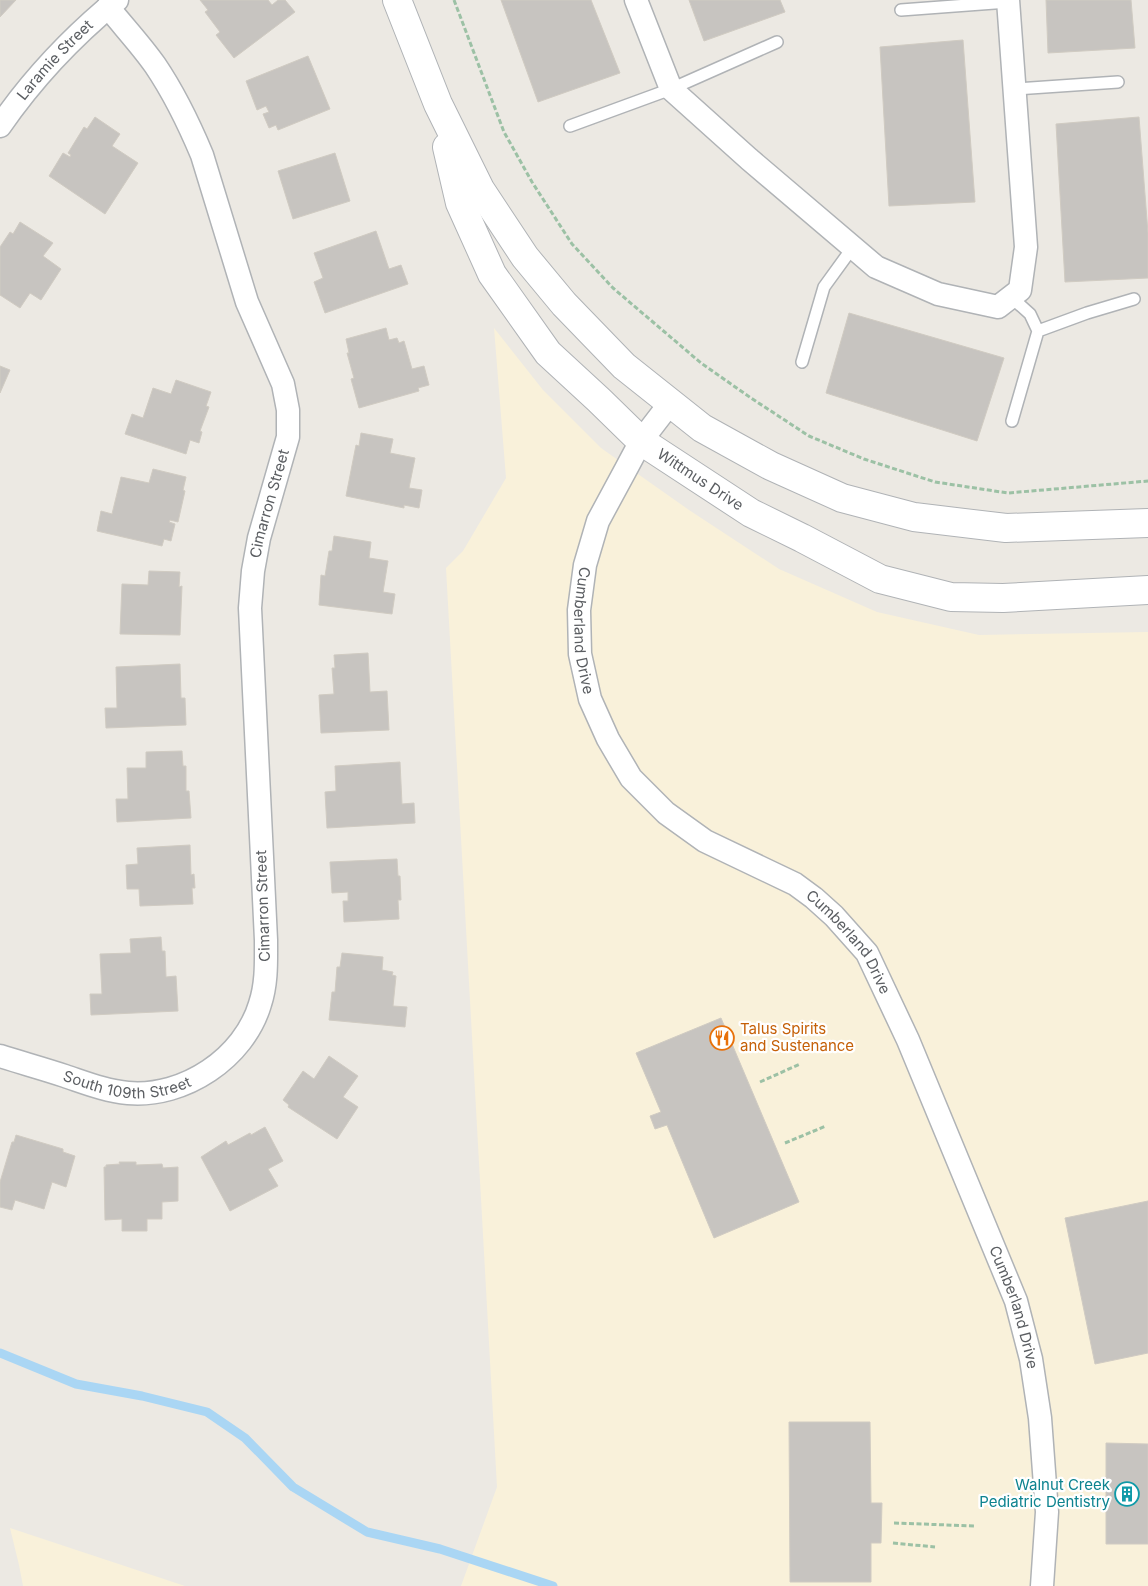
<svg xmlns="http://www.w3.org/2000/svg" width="1148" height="1586" font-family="Inter,sans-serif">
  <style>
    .commercial { fill: #f9f1da }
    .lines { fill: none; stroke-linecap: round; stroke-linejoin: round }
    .stream { stroke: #aad6f4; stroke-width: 9 }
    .building { fill: #c7c4c0; stroke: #d0cbc2 }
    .service-casing { stroke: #b0b3b6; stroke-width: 14 }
    .minor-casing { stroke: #b0b3b6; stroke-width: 25 }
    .tertiary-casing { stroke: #b0b3b6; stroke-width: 30 }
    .path { stroke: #9cc1a5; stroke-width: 3; stroke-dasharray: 5 2.5; stroke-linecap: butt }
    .service { stroke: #fff; stroke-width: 11 }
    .minor { stroke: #fff; stroke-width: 22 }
    .tertiary { stroke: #fff; stroke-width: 28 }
    .labels { text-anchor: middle; stroke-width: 4.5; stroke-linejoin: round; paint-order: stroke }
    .street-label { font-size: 15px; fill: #5b5e62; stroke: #fff }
    .food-label { font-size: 15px; fill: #c56008; stroke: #fff; text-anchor: start }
    .culture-label { font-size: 15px; fill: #0d838f; stroke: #fff; text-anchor: end }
  </style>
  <rect width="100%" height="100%" fill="#ece9e3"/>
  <path class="commercial" d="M494 328 543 390 601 448 689 510 779 569 877 612 979 635 1148 632V1586H461L497 1487 446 568 463 551 506 478Z
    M10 1528 185 1586H23L19 1565Z"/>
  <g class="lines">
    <path class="stream" d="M0 1353 76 1384 142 1396 207 1412 245 1438 293 1487 367 1532 440 1549 553 1586"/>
  </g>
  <path class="building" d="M0 0H16L0 17Z
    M200 0H268L272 5 278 0H285L295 12 234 58 216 35 220 32 205 12 208 10Z
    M501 0H591L620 73 538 102Z
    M689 0H780L785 12 704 41Z
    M1046 0H1131L1135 48 1048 53Z
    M963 40 975 202 889 206 880 47Z
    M308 56 330 109 278 130 276 125 269 128 263 114 269 112 266 106 257 110 246 81Z
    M95 117 120 134 112 146 138 163 105 214 49 176 63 153 70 157 71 155 68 153 84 127 87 129Z
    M1139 117 1148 233V278L1065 282 1056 124Z
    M335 153 350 201 293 219 278 171Z
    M20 222 53 243 43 256 61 269 41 300 30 293 20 308 0 295V247L10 232 13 234Z
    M376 231 389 269 401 265 408 284 325 313 314 282 323 278 314 253Z
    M849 313 1004 358 977 441 826 393Z
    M386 328 389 340 397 338 399 343 404 341 412 369 424 366 429 385 418 388 419 391 359 408 351 379 354 378 347 353H349L346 339Z
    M0 366 10 370 0 393Z
    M176 380 211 392 206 406 209 407 200 431 202 432 199 443 190 440 186 454 125 434 132 414 143 418 153 388 171 394Z
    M361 433 393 439 390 453 415 458 409 488 422 490 419 508 404 505V508L346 496 356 445 359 446Z
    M153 469 186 477 183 490 185 491 178 522 170 520 169 522 175 524 171 541 164 539 162 546 97 531 101 511 112 514 121 477 149 483Z
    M334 536 371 542 369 558 388 561 383 592 395 594 392 614 319 605 321 575 325 576 329 551H332Z
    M149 571 180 572 179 587 182 586 180 635 120 634 122 584 148 585Z
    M368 653 370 692 387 691 389 730 321 733 319 695 334 694 332 668H335L334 655Z
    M180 664 181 698H185L186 725 106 728 105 708H117L116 667Z
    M182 751 183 766H186V791H189L191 818 117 822 116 799H128L127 768H146V752Z
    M400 762 402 804 414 803 415 823 327 828 325 792 336 791 335 766Z
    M190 845 191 875 194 874 195 888H192L193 904 140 906 139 889H127L126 865 138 864 137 848Z
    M397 859 398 876H400L401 900H398L399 919 344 922 343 901H348V892L332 893 330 862Z
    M161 937 162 951H165L166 977 176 976 178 1011 91 1015 90 994H102L100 954 131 953 130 939Z
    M342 953 383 957 382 970 393 972 392 975 396 976 393 1006 407 1007 405 1027 329 1020 332 992H335L337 967H340Z
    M721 1018 799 1202 714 1238 667 1125 655 1129 650 1116 661 1112 636 1053Z
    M329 1056 358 1076 343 1097 358 1107 337 1139 288 1107 289 1105 283 1100 303 1071 314 1079Z
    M265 1127 283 1161 268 1169 278 1186 230 1211 201 1157 226 1141 228 1145 250 1133 251 1135Z
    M16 1135 63 1149V1152L75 1156 66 1187 52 1182 44 1209 15 1200 12 1210 0 1207V1182L12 1142H14Z
    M119 1162H136V1165L162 1164 163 1168 178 1167V1201L162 1202V1219H147V1231H122V1219L105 1220 104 1167H106V1165L120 1164Z
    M1148 1201V1353L1095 1364 1065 1218Z
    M789 1422H870L871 1503H882L881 1543H871V1582H790Z
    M1106 1443 1148 1444V1544H1106Z"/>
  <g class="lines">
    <g class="service-casing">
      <path id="service" d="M901 10 1008 2
        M1015 89 1118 82
        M570 126 671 89 777 42
        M1011 297 1030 314 1038 331 1012 421
        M1038 331 1087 313 1134 299
        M802 362 824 287 853 247"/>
    </g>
    <g class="minor-casing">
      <g id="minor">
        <path d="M636 0 671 89 749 159 876 267 938 294 998 307 1020 290 1026 247 1008 0"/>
        <path id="s1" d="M0 126C33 78 72 37 117 0"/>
        <path id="s2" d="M671 402 641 441 625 471 598 521 585 565 579 610 580 654 590 699 608 739 631 778 666 813 705 841 795 884 814 898 834 916 867 953 908 1040 1016 1301 1031 1359 1040 1418 1047 1512 1042 1586"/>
        <path id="s3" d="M0 1056C22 1063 44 1069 65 1076 86 1083 106 1091 128 1093 184 1098 244 1058 260 1004 267 983 266 961 266 940L250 608 253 571 259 538 288 437V410L283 384 247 302 202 155C189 124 174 93 155 65 141 45 124 27 108 7"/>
      </g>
    </g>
    <g class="tertiary-casing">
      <g id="tertiary">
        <path d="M397 0 438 104 480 189 525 257 564 304 624 366 702 428 771 466 842 498 914 517 1006 528 1148 523"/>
        <path id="s4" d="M447 147 460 203 492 274 548 353 599 400 641 441 751 513 802 538 880 579 951 597 1003 598 1148 590"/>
      </g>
    </g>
    <path class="path" d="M454 0 504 132 532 182 572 244 613 288 701 363 751 398 809 436 864 459 935 482 1008 493 1148 481
      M760 1082 800 1064
      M785 1143 826 1126
      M894 1523 975 1526
      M893 1543 935 1547"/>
    <use href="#service" class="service"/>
    <use href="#minor" class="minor"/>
    <use href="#tertiary" class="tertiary"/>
  </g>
  <defs>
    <g id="restaurant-ring" transform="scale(1.25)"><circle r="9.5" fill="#fff" stroke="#e8710a" stroke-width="1.5"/><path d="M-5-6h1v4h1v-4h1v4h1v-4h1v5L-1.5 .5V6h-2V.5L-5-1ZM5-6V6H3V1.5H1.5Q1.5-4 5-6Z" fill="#e8710a"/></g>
    <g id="building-ring" transform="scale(1.25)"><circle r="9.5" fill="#fff" stroke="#0f9aa8" stroke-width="1.5"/><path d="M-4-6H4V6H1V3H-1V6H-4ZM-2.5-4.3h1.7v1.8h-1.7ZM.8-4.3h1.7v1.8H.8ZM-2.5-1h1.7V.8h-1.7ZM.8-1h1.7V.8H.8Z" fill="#0f9aa8"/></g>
  </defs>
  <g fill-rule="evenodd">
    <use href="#restaurant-ring" x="722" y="1038"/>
    <use href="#building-ring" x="1127" y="1494"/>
  </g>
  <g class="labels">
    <g class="street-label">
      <text dy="5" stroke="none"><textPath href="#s1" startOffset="86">Laramie Street</textPath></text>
      <text dy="5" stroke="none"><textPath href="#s4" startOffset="431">Wittmus Drive</textPath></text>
      <text dy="5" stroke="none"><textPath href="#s3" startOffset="808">Cimarron Street</textPath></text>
      <text dy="5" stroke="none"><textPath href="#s2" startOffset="252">Cumberland Drive</textPath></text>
      <text transform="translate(263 906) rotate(-92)" y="5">Cimarron Street</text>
      <text dy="5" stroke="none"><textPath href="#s2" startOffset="688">Cumberland Drive</textPath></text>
      <text dy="5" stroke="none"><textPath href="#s3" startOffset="132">South 109th Street</textPath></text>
      <text dy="5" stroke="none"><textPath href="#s2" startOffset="1092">Cumberland Drive</textPath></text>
    </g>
    <g class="food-label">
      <text x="740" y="1034">Talus Spirits<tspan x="740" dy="17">and Sustenance</tspan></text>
    </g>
    <g class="culture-label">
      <text x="1110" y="1490">Walnut Creek<tspan x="1110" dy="17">Pediatric Dentistry</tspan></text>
    </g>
  </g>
</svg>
